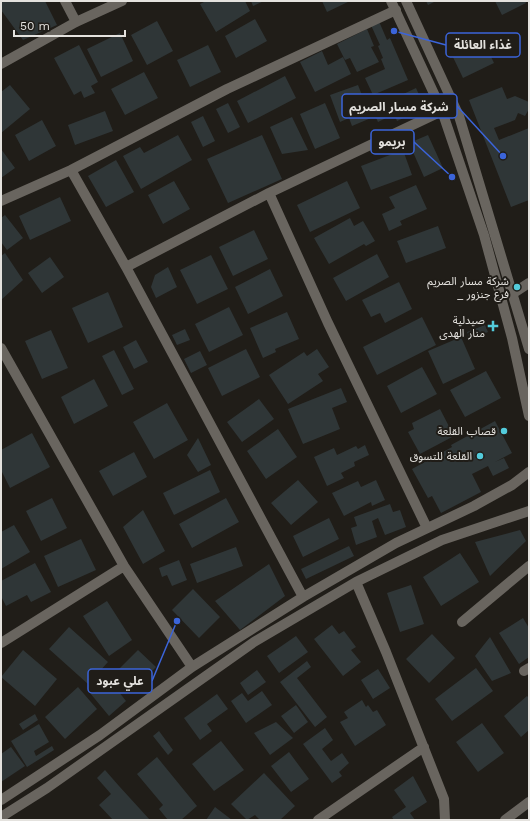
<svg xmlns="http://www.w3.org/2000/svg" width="530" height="821" font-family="'Work Sans','Noto Sans Arabic',sans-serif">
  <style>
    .building { fill: #2f3637 }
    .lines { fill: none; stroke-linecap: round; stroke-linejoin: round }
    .minor { stroke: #69655f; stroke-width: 10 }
    .poi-dot { fill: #53cbdb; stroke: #201d18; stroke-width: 1.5 }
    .labels { text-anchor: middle; stroke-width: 4; stroke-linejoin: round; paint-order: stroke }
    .poi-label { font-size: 11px; fill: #e4e2de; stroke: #201d18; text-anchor: end }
    .leader { fill: none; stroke: #3b64d9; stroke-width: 1.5 }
    .callout-dot { fill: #3b64d9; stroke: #201d18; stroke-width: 1.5 }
    .callout { fill: #201d18; stroke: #3b64d9; stroke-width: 1.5 }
    .callout-label { font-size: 12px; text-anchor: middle; font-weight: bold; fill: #e4e2de }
  </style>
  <rect width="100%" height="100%" fill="#201d18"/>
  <path class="building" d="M1 1H45L57 25 23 40 1 10Z
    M206 1H245L250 11 216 32 200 4Z
    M251 1H264L253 6Z
    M322 1H350L327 12Z
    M426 1H436L428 5Z
    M495 1H525L526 3 502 15Z
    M255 19 267 41 236 58 225 36Z
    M378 19 387 40 390 38 408 80 373 95 365 78 385 69 381 59 383 58 378 46 380 45 370 23Z
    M157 21 173 51 147 65 131 35Z
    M367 29 374 46 371 47 379 62 357 72 350 58 345 60 337 44Z
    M120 33 133 61 101 77 87 49Z
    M482 38 494 63 463 78 451 53Z
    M79 45 98 82 91 86 95 93 84 98 81 91 74 95 54 58Z
    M208 45 221 72 190 87 177 60Z
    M322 51 328 65 343 57 351 74 315 92 300 62Z
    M144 72 158 98 125 115 111 89Z
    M285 76 296 98 248 123 237 101Z
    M10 85 30 109 1 133V92Z
    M358 85 371 118 352 126 349 118 340 122 330 95Z
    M502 87 507 99 515 96 529 102V109L525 116 518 113 515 120 494 128 499 140 529 128V200L511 207 469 100Z
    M416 88 425 108 397 121 394 114 378 122 372 109Z
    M228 103 240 127 228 133 216 109Z
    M325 103 340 138 315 149 300 114Z
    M105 111 113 131 75 145 68 125Z
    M203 116 215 141 203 147 191 122Z
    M292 117 308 150 282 154 270 127Z
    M42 120 56 146 29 161 15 135Z
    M178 135 192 160 141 189 123 156 140 147 144 153Z
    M262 135 282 179 228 203 207 159Z
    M428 135 443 168 424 177 409 143Z
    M1 149 15 168 1 178Z
    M403 150 412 175 371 190 361 166Z
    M116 160 134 192 106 207 88 176Z
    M174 181 190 209 163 224 148 195Z
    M347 181 360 208 310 232 297 205Z
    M416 185 427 209 400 221 402 225 389 231 382 214 395 208 389 197Z
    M60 197 71 221 30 240 19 216Z
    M5 215 23 238 7 250 1 242V218Z
    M350 218 354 226 363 221 375 241 366 246 364 244 329 264 314 238Z
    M438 226 446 248 406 263 397 241Z
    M254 230 268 259 233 276 219 247Z
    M5 253 23 280 1 300V256Z
    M377 254 389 277 346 301 333 278Z
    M211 255 228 289 197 304 180 270Z
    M50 257 64 277 42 293 28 273Z
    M168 267 177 287 156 298 151 287 155 275Z
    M270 269 283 296 248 314 235 287Z
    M399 282 412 309 385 323 380 313 371 317 362 300Z
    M108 292 123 327 88 343 72 308Z
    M229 307 243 335 209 352 195 324Z
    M287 312 299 339 275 349 276 352 263 358 250 328Z
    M422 317 436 345 377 375 363 347Z
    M485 325 488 332 470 339 467 332Z
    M185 329 190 340 177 345 172 335Z
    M51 330 68 368 42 379 25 341Z
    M461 337 475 369 443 384 428 351Z
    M136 340 148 362 134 369 123 347Z
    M246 349 260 377 222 396 208 368Z
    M317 349 329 367 318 374 323 381 288 404 269 375 304 352 307 356Z
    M114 350 134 389 122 395 102 356Z
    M200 351 207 365 191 373 184 359Z
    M422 367 437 394 401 413 387 386Z
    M486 371 501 398 465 417 450 390Z
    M94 379 108 406 74 424 61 397Z
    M341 388 347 402 332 408 340 429 303 444 288 409Z
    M259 399 274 419 242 442 227 422Z
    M167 403 188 440 154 459 133 422Z
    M440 409 454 436 420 454 408 432 414 429 412 423Z
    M495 421 512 453 495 462 504 458 509 468 493 476 488 466 472 474 481 492 441 513 432 496 428 498 412 469 452 447 451 445Z
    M278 429 297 457 266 479 247 451Z
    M32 433 50 467 10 488 1 470V450Z
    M198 438 211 465 198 472 187 455Z
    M365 445 369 455 354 462 355 466 341 473 344 478 327 486 314 457 334 448 337 455 356 446 358 449Z
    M134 452 147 477 113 496 99 471Z
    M210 470 220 492 174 515 163 493Z
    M298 480 318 502 291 525 271 503Z
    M376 480 385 500 372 506 371 502 344 516 332 493 358 481 361 487Z
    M52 498 67 528 41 541 26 511Z
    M226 498 239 522 192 548 179 524Z
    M390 504 393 512 400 510 406 527 385 535 378 518 372 521 377 537 356 545 351 528 357 526 354 517Z
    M143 510 165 551 143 564 123 527Z
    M329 518 339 539 303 557 293 536Z
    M14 525 30 552 1 569V532Z
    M520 530 526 541 490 576 475 542Z
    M81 539 96 570 58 587 44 556Z
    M349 546 354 556 306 579 301 569Z
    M236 547 243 566 197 583 190 564Z
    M460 553 479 582 441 606 423 577Z
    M179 560 187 580 172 586 167 575 162 577 159 568Z
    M35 563 51 592 31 602 27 595 6 606 1 596V581Z
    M269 564 285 596 240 630 215 601Z
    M411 585 424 624 400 632 387 593Z
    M193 589 220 617 199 638 172 610Z
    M107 601 132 640 109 656 83 616Z
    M523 618 529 628V657L519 664 499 633Z
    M332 625 339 634 344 631 356 647 351 650 361 662 343 676 314 639Z
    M69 627 108 662 88 684 49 649Z
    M432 634 455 658 429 683 406 659Z
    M296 636 308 652 279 673 267 656Z
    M490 637 511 673 492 681 475 656Z
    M23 650 57 679 35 706 1 677Z
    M138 650 156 667 134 690 116 672Z
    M307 661 311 667 297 678 327 717 315 727 280 682Z
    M476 668 493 691 452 721 435 699Z
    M378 669 390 688 373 699 361 680Z
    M257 670 266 682 248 695 240 683Z
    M108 678 126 701 109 716 90 693Z
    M78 687 97 709 65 739 45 717Z
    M262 691 272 705 246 723 231 701 242 693 248 701Z
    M217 694 228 709 207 724 212 731 200 740 184 718Z
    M527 696 529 698V730L521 737 504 716Z
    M362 700 366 707 368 705 373 712 377 710 386 725 355 746 340 722 348 718 344 712Z
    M296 705 308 722 294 733 281 716Z
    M35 714 38 720 23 730 19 724Z
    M276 722 293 738 270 755 254 733Z
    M482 723 504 753 478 772 456 742Z
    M39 724 49 742 34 751 36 756 52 746 54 750 27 767 11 741Z
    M325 728 333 740 322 749 331 761 342 753 349 763 339 772 342 776 332 783 303 744Z
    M159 731 173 750 168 755 153 736Z
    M221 741 244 770 214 791 192 764Z
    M11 747 25 766 1 782V754Z
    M289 752 309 779 291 792 271 766Z
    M157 757 197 806 181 820H168L159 809 163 805 137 774Z
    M105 770 119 786 150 820H113L99 805 111 794 97 778Z
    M264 773 295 806 280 820H260L255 815 247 820 231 804Z
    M413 776 427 802 410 813 415 820H394L392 817 406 807 394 790Z
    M215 807 232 820H206Z"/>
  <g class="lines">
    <path class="minor" d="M65 1 76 22
      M391 1 442 111 484 235 512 338 529 416
      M406 1 459 116 529 349
      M1 64 76 22 122 1
      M71 170 126 267 303 597
      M269 193 328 323 427 528
      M1 201 71 170 227 89 396 10
      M126 267 269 193 442 111
      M512 294 529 283
      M1 348 124 566 192 667
      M356 582 386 652 444 799 445 820
      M462 622 529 566
      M1 643 124 566
      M524 671 529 668
      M1 800 100 735 192 667 303 597 396 543 474 506 512 485 529 472
      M1 817 47 788 254 642 356 582 442 540 529 511
      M318 820 424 747
      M505 820 529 802"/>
  </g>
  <g class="poi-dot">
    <circle cx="517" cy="287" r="4"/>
    <path d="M491 320h4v4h4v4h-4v4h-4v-4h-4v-4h4z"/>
    <circle cx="504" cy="431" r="4"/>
    <circle cx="480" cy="456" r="4"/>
  </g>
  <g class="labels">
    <g class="poi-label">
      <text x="509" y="285">شركة مسار الصريم<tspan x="509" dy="13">_ فرع جنزور</tspan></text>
      <text x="485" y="324">صيدلية<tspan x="485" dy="13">منار الهدى</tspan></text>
      <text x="496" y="435">قصاب القلعة</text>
      <text x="472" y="460">القلعة للتسوق</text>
    </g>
  </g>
  <path class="leader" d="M394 31L446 45M503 156L457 106M452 177L414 142M177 621L152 681"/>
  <g class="callout-dot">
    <circle cx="394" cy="31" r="4"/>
    <circle cx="503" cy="156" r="4"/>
    <circle cx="452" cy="177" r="4"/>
    <circle cx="177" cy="621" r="4"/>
  </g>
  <g class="callout">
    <rect x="446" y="33" width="74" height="24" rx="4"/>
    <rect x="342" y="94" width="115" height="24" rx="4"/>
    <rect x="371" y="130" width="43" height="24" rx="4"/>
    <rect x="88" y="669" width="64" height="24" rx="4"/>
  </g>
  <g class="callout-label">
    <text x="483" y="49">غذاء العائلة</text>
    <text x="399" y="111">شركة مسار الصريم</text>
    <text x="392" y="146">بريمو</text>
    <text x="120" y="685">علي عبود</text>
  </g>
  <rect width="530" height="821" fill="none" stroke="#e4e2de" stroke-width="4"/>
  <path d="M14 30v6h111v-6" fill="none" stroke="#e4e2de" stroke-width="2"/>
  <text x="20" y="30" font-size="12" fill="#e4e2de" stroke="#201d18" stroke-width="3" paint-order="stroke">50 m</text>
</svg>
